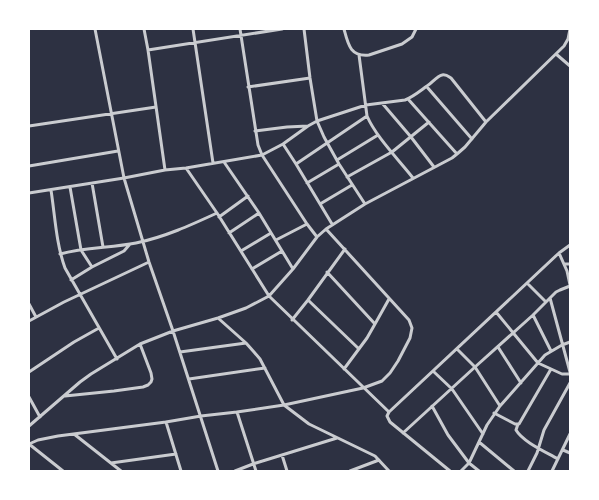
<svg xmlns="http://www.w3.org/2000/svg" width="599" height="500" font-family="Arial,sans-serif">
  <style>
    .lines { fill: none; stroke-linecap: round; stroke-linejoin: round }
    .minor { stroke: #caccd0; stroke-width: 3 }
  </style>
  <rect width="100%" height="100%" fill="#2d3142"/>
  <g class="lines">
    <path class="minor" d="M95 29 124 178 149 262 173 331 218 471
      M144 29 148 50 165 170
      M193 29 213 163
      M240 29 258 145 262 155 307 224 317 237
      M304 29 310 78 317 121 324 137 339 164 365 204
      M344 29C348 44 350 57 369 55L402 44 412 37 416 29
      M148 50 282 29
      M556 54 570 66
      M359 55 367 116C376 137 399 160 413 178
      M248 87 310 78
      M427 87 472 139
      M408 99 457 154
      M382 103 411 137 434 167
      M29 126 156 107
      M255 131 287 127 308 126 317 121 366 105 405 100C413 97 420 91 427 86 432 83 437 76 442 75 446 74 448 76 451 78L486 122
      M283 144 296 164 332 224
      M337 160 378 135
      M224 162 259 213 293 269
      M296 164 367 116
      M29 166 118 151
      M186 168 217 213 269 296 389 412
      M347 177 392 152 429 122
      M92 183 103 247
      M307 183 339 164
      M70 187 81 250 92 267
      M51 190C55 216 56 243 65 268L117 359
      M29 193 124 178 165 170 186 168 262 155 283 144 308 126
      M320 204 352 185
      M219 217 248 196
      M229 233 259 213
      M276 240 307 224
      M241 251 271 233
      M559 253 567 271 570 285
      M60 254C85 247 111 248 136 243 165 237 191 225 217 213
      M564 264H570
      M252 269 282 251
      M327 272 375 324
      M71 280 92 267 124 251 130 244
      M527 283 546 302
      M550 298 570 372
      M308 300 359 349
      M29 304 36 317
      M496 312 538 363 562 374H570
      M533 315 551 351
      M218 318 246 343 254 352 260 359 284 405 309 424 375 456 389 471
      M292 320 308 300 345 249
      M29 321 64 302 149 262
      M498 347 521 383
      M457 349 475 367 500 406
      M180 352 246 343
      M344 369 367 338 375 324 389 299
      M433 371 452 389 483 434
      M29 372 74 342 99 328
      M189 379 265 368
      M65 396 114 391 143 387 148 385 151 382 152 379 151 373 140 344
      M29 397 40 417
      M432 406 448 435 469 463 479 471
      M237 412 256 471
      M494 413 515 424H519L551 369
      M166 422 181 471
      M518 424 516 430C523 442 546 452 558 459
      M29 426 80 382 91 374 140 344 173 331 218 318 246 308 269 296 293 269 317 237 326 229 365 204 452 158 457 154 465 147 486 122 564 46 568 39 570 29
      M403 433 475 367 533 315 556 292 560 290 570 286
      M74 434 121 471
      M479 442 514 471
      M29 444 38 440 58 436 166 422 201 416 237 412 284 405 363 388 382 381 390 373 398 361 410 338 412 328 409 320 326 229
      M29 444 63 471
      M563 450 570 453
      M282 455 287 471
      M111 463 176 454
      M235 471 253 464 337 438
      M350 471 379 460
      M450 471 390 422 387 416 389 412 559 253 570 245
      M461 471 469 463 487 425 500 406 545 355 562 345 570 342
      M528 471 537 453 544 430 570 383
      M552 471 570 434"/>
  </g>
  <rect width="599" height="500" fill="none" stroke="#ffffff" stroke-width="60"/>
</svg>
